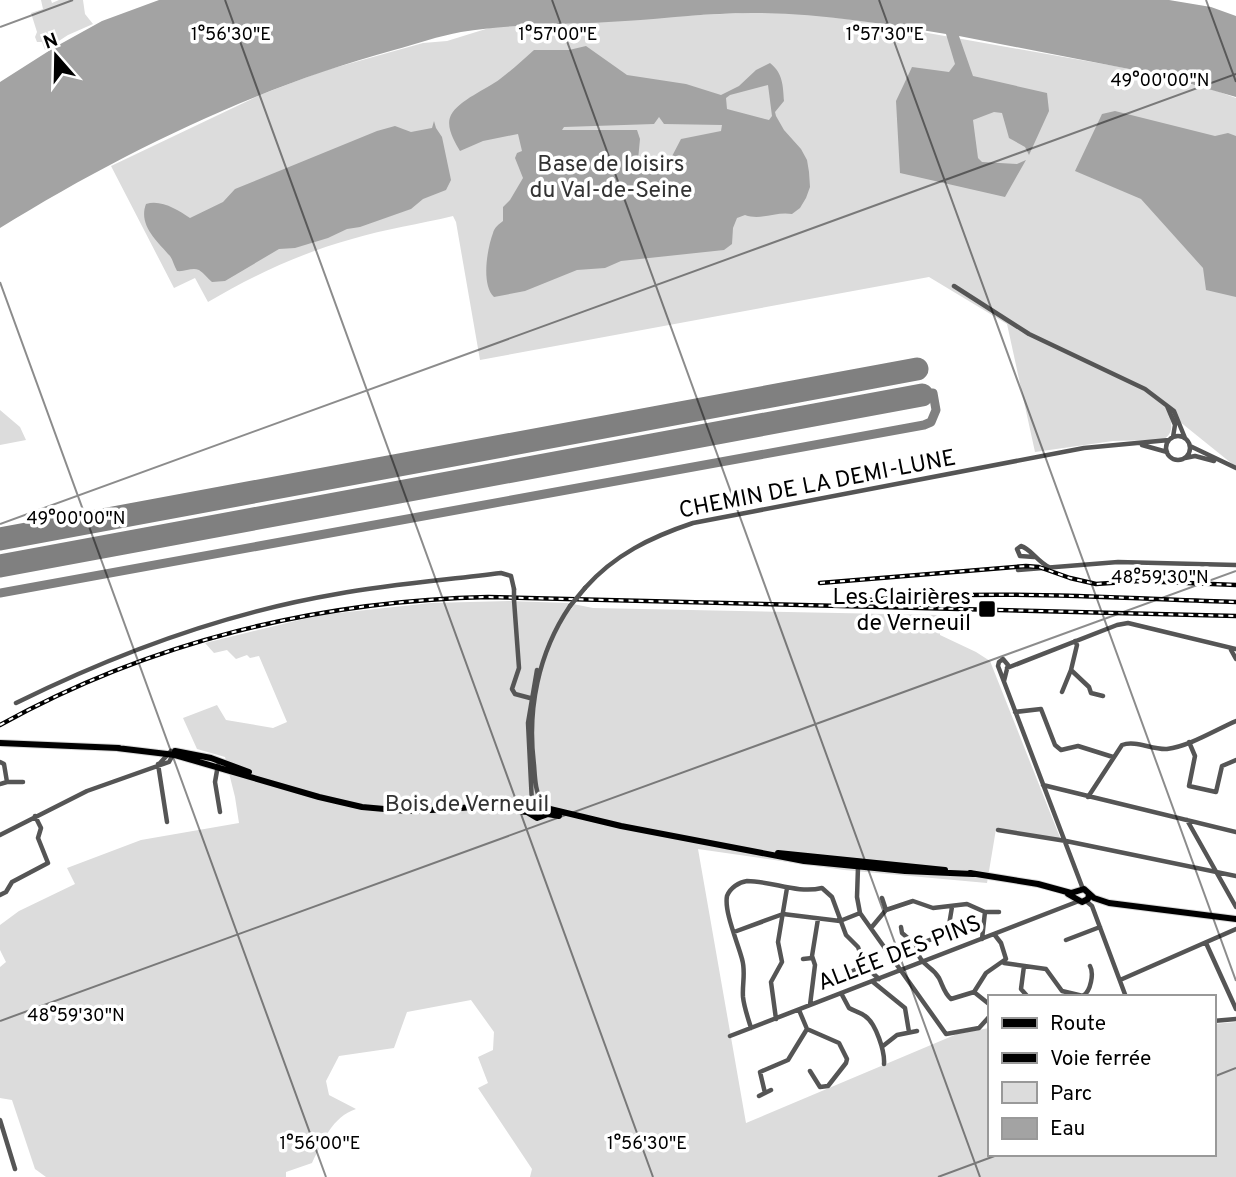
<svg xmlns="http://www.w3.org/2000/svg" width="1236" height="1177" font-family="Overpass,sans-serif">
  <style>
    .green { fill: #dcdcdc }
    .water { fill: #a3a3a3; fill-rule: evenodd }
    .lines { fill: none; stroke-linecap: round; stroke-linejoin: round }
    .taxiway { stroke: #808080; stroke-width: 9 }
    .runway { stroke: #808080; stroke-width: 23 }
    .major-casing { stroke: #dbdbdb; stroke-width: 8 }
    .minor { stroke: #555; stroke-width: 4.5 }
    .major { stroke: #000; stroke-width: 6 }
    .rail-casing { stroke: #000; stroke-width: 4.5 }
    .rail { stroke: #fff; stroke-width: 2; stroke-dasharray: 5; stroke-linecap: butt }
    .minor-bridge { stroke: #555; stroke-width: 4.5 }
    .ticks { fill: none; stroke: #000; stroke-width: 2; stroke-opacity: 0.45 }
    .poi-dot { fill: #000; stroke: #fff; stroke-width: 2.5 }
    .labels { text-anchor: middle; stroke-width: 7; stroke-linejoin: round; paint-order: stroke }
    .park-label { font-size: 23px; fill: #333; stroke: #fff }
    .street-label { font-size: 23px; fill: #000; stroke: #fff }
    .poi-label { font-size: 23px; fill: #000; stroke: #fff; text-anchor: end }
    .ticks-label { font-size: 18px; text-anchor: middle; fill: #000; stroke: #fff; stroke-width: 7; stroke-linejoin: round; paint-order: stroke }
  </style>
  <rect width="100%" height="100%" fill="#fff"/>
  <path class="green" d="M41 0H51L52 3 59 0H83L85 14 93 24 68 35 45 50 42 42H37L35 37 37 32 31 13 43 9Z
    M785 11 886 24 894 27 1120 67 1214 90 1236 98V467L1169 413C1172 425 1174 433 1163 440L1113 441 1035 452 1007 324 929 277 480 360 456 222 453 216C420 224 385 229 352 239 301 253 254 275 208 302L195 278 174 288 111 166 260 95 323 71 423 43 447 41 502 24 559 25 618 19Z
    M0 410 20 427 26 440 0 445Z
    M509 601 568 603 593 608 940 615V635L976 652 990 661 1061 840 996 829 987 883 844 870 698 849 746 1123 957 1034 989 1028V1154H1213V1024L1236 1022V1177H530L532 1169 478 1088 488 1083 478 1057 493 1050 494 1032 471 1000 407 1012 394 1048 339 1056 326 1081 329 1095 356 1109C332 1117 323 1141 312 1163L286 1172V1177H46L35 1169 12 1100 0 1098V967L6 962 0 950V925L19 911 75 884 67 868 141 840 239 823 235 797 225 757 197 749 183 718 217 705 226 720 273 728 287 722 259 656 250 658 247 655 236 659 227 650 214 653 205 643 320 615 431 603Z"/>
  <path class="water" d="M159 0H1169L1211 7 1236 16V97L1160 75 959 36 973 76 1047 93 1049 111 1029 155 1025 147 1009 138 1002 113 994 112 973 120 978 158 982 162 1017 164 1026 160 1005 197 900 173 896 101 912 67 949 72 955 64 946 34C885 24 824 14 762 13 716 12 670 18 625 21 570 25 515 23 461 32 439 36 416 44 394 50 257 87 121 153 0 228V82L55 47 102 21Z
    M586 46 627 75 686 84 721 95 739 86 756 70 770 63C783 73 783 86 784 101L775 112 776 116 784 130 801 149 807 160 809 172 810 187 806 198 800 208 792 214C776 211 761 221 745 215L737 218 733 228 732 244 724 250 621 261 605 268 577 270 525 291 494 297C481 285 487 249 493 233 494 228 499 224 503 221V207L510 200 523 178 515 158 517 153 522 151 518 134 483 141 460 151C455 142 445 127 451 115 459 100 487 89 500 79 512 70 523 60 534 50H569ZM768 85 772 116 769 120 727 109 726 98 730 95ZM659 117 664 124 722 125 721 131 681 139 669 162 656 170 645 168 638 160 640 139 637 130H562L564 127 654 124Z
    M1115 111 1215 136 1228 133 1236 136V297L1206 290 1203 268 1141 199 1075 171 1102 114Z
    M434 121 436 128 442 137 451 180 446 190 423 199 411 209 360 227 347 229 328 238 295 248 279 249 225 281 212 282C208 279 204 273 199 270 192 267 185 272 177 271 174 266 173 260 170 256 157 241 138 225 146 204 161 199 178 210 190 218L223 202 235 189 377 131 395 126 411 132 432 128Z"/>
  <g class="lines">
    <path class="taxiway" d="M0 593 924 425 931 422 936 410 933 393 922 395"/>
    <path class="runway" d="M0 539 917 369
      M0 566 922 395"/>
    <g class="major-casing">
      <path id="major" d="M0 743 119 748
        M117 748 175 755 319 797 362 807 407 811 454 809
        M175 751 211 758 249 772
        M451 809 482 806 525 807 539 801 550 809 621 826 804 861 905 871 973 874
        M517 811 527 812 537 818 548 814 559 816
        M778 853 945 870
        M970 873 1038 884 1071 893 1084 889 1094 898 1109 903 1236 919
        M1068 894 1082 902 1088 899 1089 894"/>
    </g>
    <path class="minor" d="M954 286 1029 334 1145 389 1174 411 1185 438
      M1167 406 1175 425 1173 437
      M1166 448a12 12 0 1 1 24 0a12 12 0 1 1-24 0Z
      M1142 445 1167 452
      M1190 446 1236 468
      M1185 458 1195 456 1214 461
      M1034 557 1020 556 1017 549 1021 546C1031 549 1038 562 1049 567
      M1018 570 1118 562 1236 565
      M585 588C614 555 651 537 693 523L1084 448 1169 440
      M514 600 519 668 512 689 515 694 530 698
      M1075 641 1077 645 1071 670 1089 687 1091 693 1103 696
      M1231 650 1236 659
      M1007 668 1117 625 1128 623 1236 649
      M1004 681 1008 665 1003 659 999 662 998 666 1083 889
      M1062 692 1071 670
      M16 703C117 653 225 613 337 594 391 584 446 580 501 573L511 576 514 589
      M1015 712 1041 709 1055 745 1061 750 1078 746 1113 757
      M1189 742 1195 756 1189 786 1216 792 1222 766 1236 760
      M0 762 4 764 7 782 0 784
      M160 763 171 751
      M158 764 167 822
      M218 765 215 782 220 812
      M7 782H23
      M1043 785 1236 832
      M1088 797 1122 745C1136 740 1152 750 1167 749 1190 746 1215 730 1236 721
      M542 802C535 792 535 777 534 765 527 710 538 653 570 606
      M532 803 528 723 537 670
      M1187 820 1236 907
      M998 830 1066 841 1236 876
      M0 835 87 791 169 762 174 753
      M858 867 857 897 860 913 946 1034 979 1028 989 1017
      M0 895 6 892 12 882 48 863 38 838 41 828 35 816
      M882 898 886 910
      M1086 901 1092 906 1126 997
      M952 907 948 931 946 934 916 945C920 968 930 963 939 978 943 986 944 993 951 999L974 992 986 973 1006 959 1001 943 994 934
      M901 927 902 933 916 945
      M871 928 886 910 913 901 933 908 967 904 985 912H999
      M734 932 783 914 840 921 860 913
      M982 939 985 912
      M1066 940 1100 927
      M1206 943 1236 1009
      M803 959 812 958
      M1004 963 1046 969 1062 991 1083 996C1091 991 1094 973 1090 966
      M1024 966 1021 989 1028 997
      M848 970 850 972 865 966
      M1120 980 1236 929
      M873 982 905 1008 909 1032
      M974 992 989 1004
      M841 993 849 1008C854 1011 860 1012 865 1016 876 1023 885 1052 884 1064
      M810 1005 815 965 812 956 818 919
      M776 1019 771 982 782 962 778 942 787 888
      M1213 1021 1236 1019
      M751 1028C748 1018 744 1007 743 997 742 984 746 972 742 959 738 943 724 912 727 896 730 888 739 882 747 881 772 881 797 894 822 888L832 897 846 935 858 947 865 966 879 979
      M807 1029 839 1043 847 1059 846 1063 828 1086 820 1087 810 1071
      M730 1036 1079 901
      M883 1046 897 1035 917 1031
      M765 1093 760 1072 788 1060 807 1029 799 1010
      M759 1096 771 1090
      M0 1120 15 1169"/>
    <use href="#major" class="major"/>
    <g class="rail-casing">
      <path id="rail" d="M820 583 1026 566 1039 567 1070 578 1096 584 1139 581 1236 585
        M869 600C991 589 1114 598 1236 602
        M0 725C150 642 317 601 488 597L1236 616"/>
    </g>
    <use href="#rail" class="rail"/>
    <path class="minor-bridge" d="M514 589V600
      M570 606 585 588"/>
  </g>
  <path class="ticks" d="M225 0 653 1177M552 0 980 1177M879 0 1236 981M1206 0 1236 82M0 27 73 0M0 282 326 1177M0 524 1236 74M0 1021 1236 571M1213 1077 1236 1068M938 1177 1000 1154"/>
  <rect class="poi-dot" x="978" y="600" width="18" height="18" rx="3.5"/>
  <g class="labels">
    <g class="park-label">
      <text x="611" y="171">Base de loisirs<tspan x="611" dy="26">du Val-de-Seine</tspan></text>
      <text x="467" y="811">Bois de Verneuil</text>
    </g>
    <g class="street-label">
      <text transform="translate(817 483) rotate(-11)" y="8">CHEMIN DE LA DEMI-LUNE</text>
      <text transform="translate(899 952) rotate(-21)" y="8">ALLÉE DES PINS</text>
    </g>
    <g class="poi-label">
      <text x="971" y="604">Les Clairières<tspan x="971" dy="26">de Verneuil</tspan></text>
    </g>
  </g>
  <g class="ticks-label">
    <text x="231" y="40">1°56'30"E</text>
    <text x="558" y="40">1°57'00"E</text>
    <text x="885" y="40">1°57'30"E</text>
    <text x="1160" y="86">49°00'00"N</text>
    <text x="76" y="524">49°00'00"N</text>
    <text x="1160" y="583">48°59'30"N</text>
    <text x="76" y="1021">48°59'30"N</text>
    <text x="320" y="1149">1°56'00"E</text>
    <text x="647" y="1149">1°56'30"E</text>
  </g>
  <rect x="988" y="995" width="228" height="161" fill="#ffffff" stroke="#999999" stroke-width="2"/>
  <rect x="1002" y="1018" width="35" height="10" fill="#000000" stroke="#999999" stroke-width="2"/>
  <text x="1050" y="1030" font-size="21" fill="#000000">Route</text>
  <rect x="1002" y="1053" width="35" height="10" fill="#000000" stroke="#999999" stroke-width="2"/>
  <text x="1050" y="1065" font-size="21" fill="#000000">Voie ferrée</text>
  <rect x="1002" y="1082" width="35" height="21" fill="#dcdcdc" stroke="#999999" stroke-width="2"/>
  <text x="1050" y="1100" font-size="21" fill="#000000">Parc</text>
  <rect x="1002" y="1118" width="35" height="21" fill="#a3a3a3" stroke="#999999" stroke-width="2"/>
  <text x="1050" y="1135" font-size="21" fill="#000000">Eau</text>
  <g transform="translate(56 56) rotate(340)" stroke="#ffffff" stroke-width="5" paint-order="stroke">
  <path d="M0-5L12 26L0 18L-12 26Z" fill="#000000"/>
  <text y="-10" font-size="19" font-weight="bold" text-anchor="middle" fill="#000000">N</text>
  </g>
</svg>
